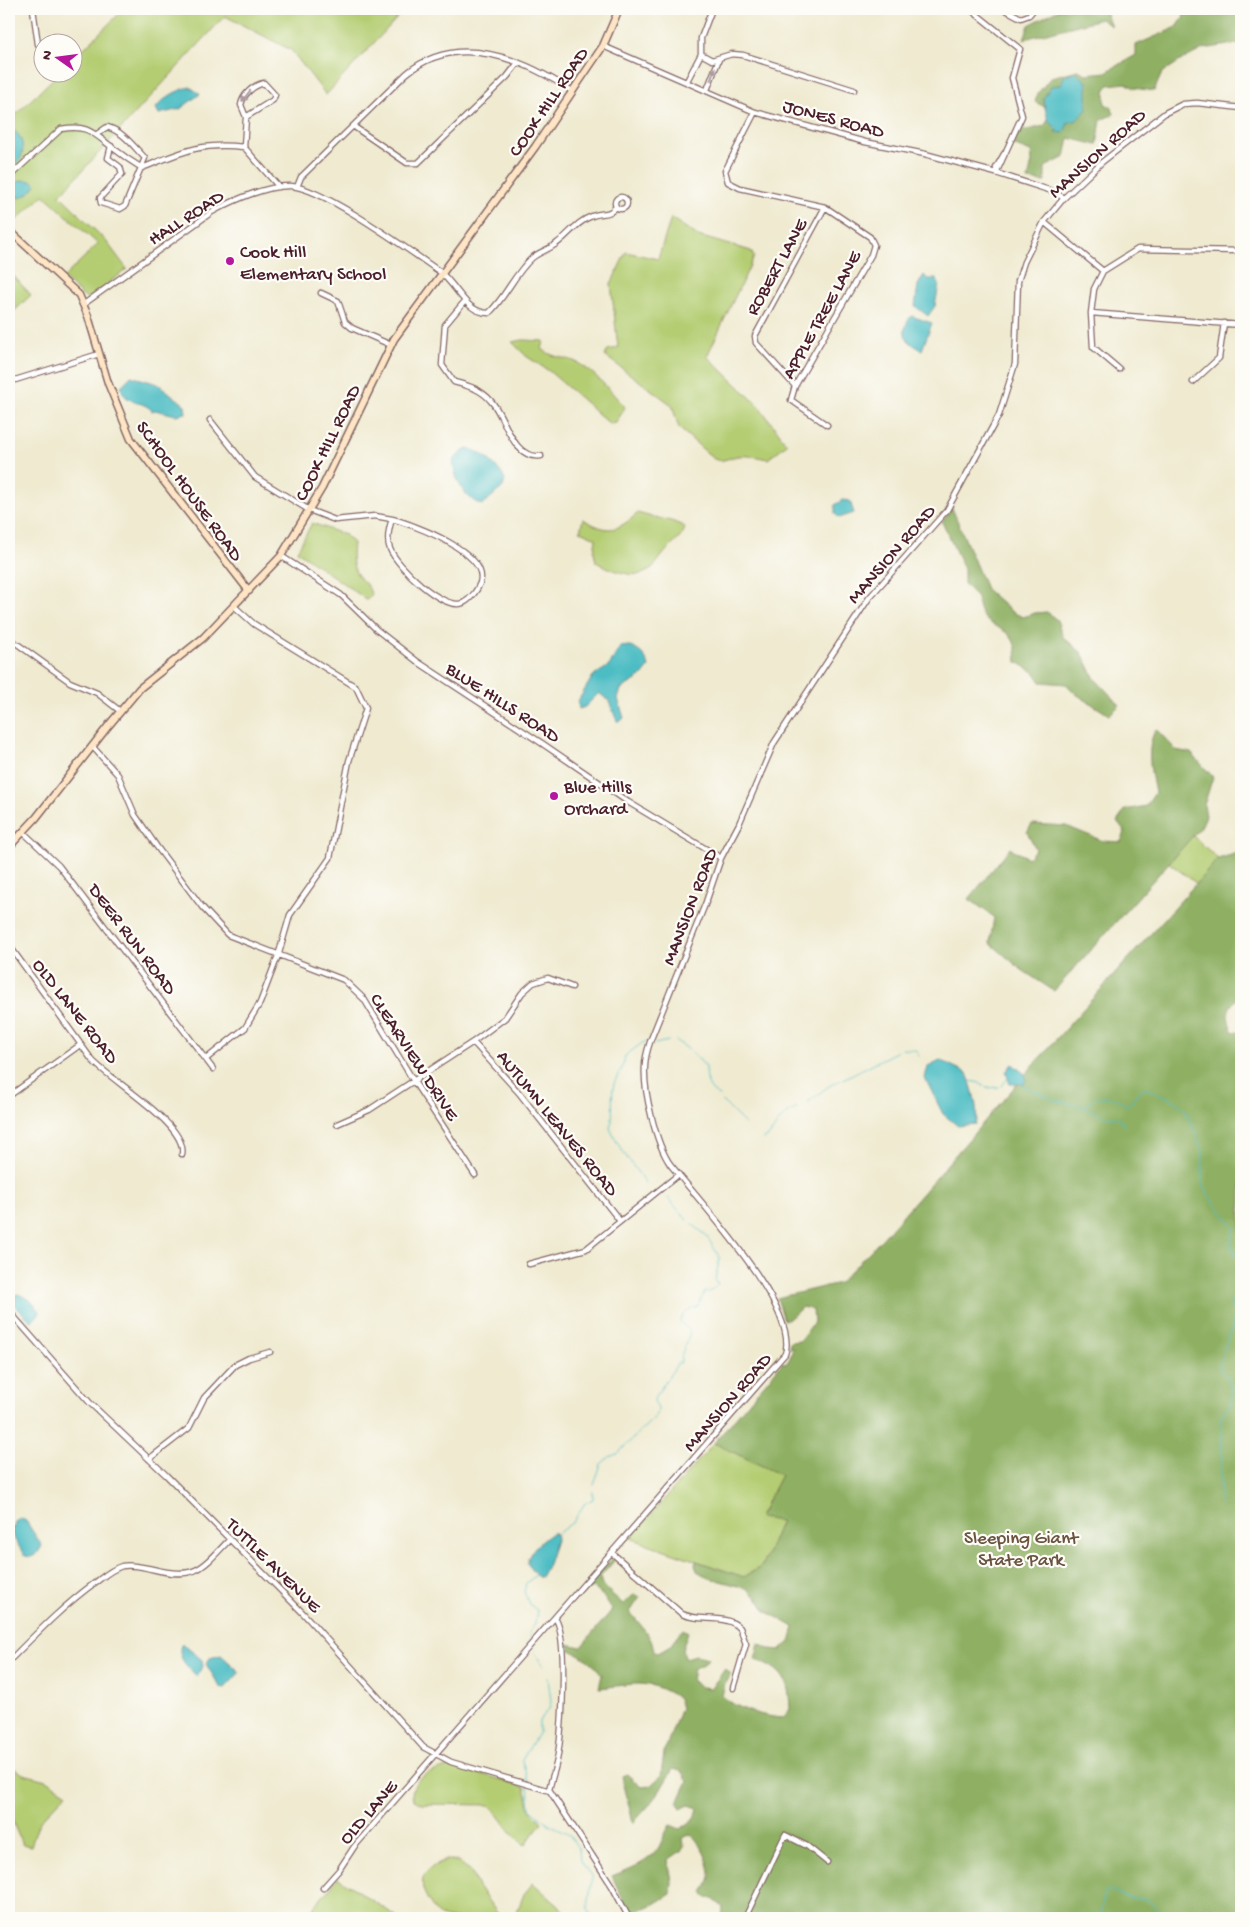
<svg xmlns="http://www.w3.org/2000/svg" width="1250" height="1927" font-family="'Gochi Hand',sans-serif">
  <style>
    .green { fill: #b4cd72; stroke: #7f764e }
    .forest { fill: #8fb064; stroke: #6c6848 }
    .water { fill: #4ebdc4; stroke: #4c6e78 }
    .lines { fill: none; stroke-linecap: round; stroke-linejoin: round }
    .stream { stroke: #4ebdc4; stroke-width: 1 }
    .street-casing { stroke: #846665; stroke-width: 7 }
    .secondary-casing { stroke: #846665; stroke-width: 9 }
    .street { stroke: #fff; stroke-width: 4.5 }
    .secondary { stroke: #fde5c5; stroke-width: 6 }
    .oneway { fill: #ae9aa0 }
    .poi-dot { fill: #b5179e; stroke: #fdfcf7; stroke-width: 2 }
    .labels { text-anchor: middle; stroke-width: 4.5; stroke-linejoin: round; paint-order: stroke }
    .street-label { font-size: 19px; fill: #4a1f2b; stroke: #fdfcf7 }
    .poi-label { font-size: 19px; fill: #4a1f2b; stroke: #fdfcf7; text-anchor: start }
    .park-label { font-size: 19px; fill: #6a5340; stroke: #fdfcf7 }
  </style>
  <rect width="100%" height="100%" fill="#fdfcf7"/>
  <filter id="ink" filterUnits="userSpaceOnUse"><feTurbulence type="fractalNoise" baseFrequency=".02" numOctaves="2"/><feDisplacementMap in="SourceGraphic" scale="10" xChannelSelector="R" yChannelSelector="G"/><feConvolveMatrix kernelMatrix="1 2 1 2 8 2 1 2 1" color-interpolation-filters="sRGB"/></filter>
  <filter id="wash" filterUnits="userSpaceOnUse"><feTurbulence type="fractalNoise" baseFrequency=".0096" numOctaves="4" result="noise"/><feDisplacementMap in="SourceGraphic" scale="20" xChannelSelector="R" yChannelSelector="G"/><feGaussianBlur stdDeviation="1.12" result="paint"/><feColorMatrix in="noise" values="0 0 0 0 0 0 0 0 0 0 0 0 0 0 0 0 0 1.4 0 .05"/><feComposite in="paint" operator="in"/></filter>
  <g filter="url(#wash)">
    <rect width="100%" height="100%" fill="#efead0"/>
    <path class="green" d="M124 9H378L398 17 326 95 291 50 225 16 60 195 106 241 127 269 89 298 84 297 63 278 98 244 44 195 9 227V121L59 73 72 72 73 59Z
      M671 218 698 236 751 251 754 257 707 356 759 406 787 444 768 459C758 457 748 455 738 456 729 457 723 463 714 459L679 428 672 405 605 356 608 350 618 348 611 284 626 252 658 259Z
      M9 271 31 295 9 316Z
      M523 340 544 341 542 349C556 360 565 356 578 363 597 374 611 392 625 407L616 423 610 424 549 371 526 356 512 342Z
      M638 513C655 519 670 518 685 527 683 537 676 541 669 548 662 554 658 563 651 569 636 582 611 569 596 562L594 552 596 538 580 531 583 519C609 534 616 532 638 513Z
      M312 523 345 535 353 543C352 552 351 563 356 572 360 581 370 584 371 595L367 600 297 551Z
      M1192 835 1218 859 1197 884 1168 862Z
      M714 1443 781 1475 759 1517 781 1521 762 1566 744 1577 630 1538Z
      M9 1765 23 1774 47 1780 67 1793 39 1822 31 1846 22 1844 9 1813Z
      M448 1767 482 1774 525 1787 530 1810 542 1822 525 1845C510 1835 503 1818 490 1805L421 1804 413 1800C407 1779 432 1771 448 1767Z
      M446 1860 456 1861 470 1870 478 1887 501 1918C490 1918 450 1921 443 1917 437 1915 433 1908 430 1903 415 1881 423 1869 446 1860Z
      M338 1878 399 1918H305Z
      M533 1883 572 1918H517L515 1917 524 1894Z"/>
    <path class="forest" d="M1059 9H1104L1111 26 1101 19 1024 39 1029 25Z
      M1182 9H1241V43L1203 49 1180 61 1162 73 1154 91 1134 88 1126 83 1108 85 1105 93V104L1111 107 1114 114 1101 120 1097 145 1069 138 1065 157 1045 167V182L1028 180 1032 162 1031 152 1013 145 1021 128 1027 130 1044 126 1049 119 1045 107 1035 102 1038 93 1051 77 1078 70 1086 74 1106 72 1136 55V45L1177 27 1184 17Z
      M952 508 986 589 1012 612 1023 617 1035 613 1047 612 1057 620 1063 637 1082 653 1095 679 1120 705 1109 715 1076 694 1066 684 1041 682 1034 672 1017 662C1016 657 1017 650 1015 645 1008 622 978 631 977 597L964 584V569L942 522Z
      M1156 729 1176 750 1191 753 1213 777 1204 805 1206 816 1201 827 1054 991 1022 970 990 943 994 917 969 899 1010 848 1028 858 1036 849 1027 832 1032 824 1066 826 1103 841 1121 842 1125 832 1117 822 1125 810 1146 806 1155 793C1151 772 1145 748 1156 729Z
      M1241 852V996C1226 1007 1226 1014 1232 1031L1241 1033V1918H722L723 1907 713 1899 705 1896 703 1892C705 1889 708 1885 709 1881 714 1868 700 1842 691 1834L683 1838 684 1846 681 1851 668 1860 672 1882 671 1894 655 1904 629 1913 612 1876C627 1870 651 1862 659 1847 663 1839 665 1833 670 1825L680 1829 695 1819 698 1808 689 1805 681 1809 678 1802 688 1781 681 1771 673 1769 654 1800 633 1823 622 1776 627 1774 641 1787 650 1786 661 1776 664 1752 681 1708 678 1698C646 1677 634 1685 599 1688L602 1675C594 1663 583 1656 570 1650L567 1644 581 1647 612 1610 603 1596 593 1587 579 1596 612 1559 615 1560 600 1577 602 1585 623 1604 635 1594 640 1597 630 1612C640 1625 652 1635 654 1651L658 1653 669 1647 683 1629 688 1632 682 1650 686 1658 696 1655 708 1658 705 1663 694 1668 692 1681 701 1687 711 1688 725 1669 731 1674 725 1683 722 1696C736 1709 764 1717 783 1718L790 1709C789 1681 784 1669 755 1660L759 1644 769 1649 781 1650 790 1642 794 1627 766 1611 757 1597 746 1588 709 1578 697 1571 695 1565 696 1561 744 1577 762 1566 781 1521 759 1518 781 1475 714 1443 783 1362 786 1364 790 1358 793 1348H789L790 1342 800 1341 814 1322 813 1310 802 1307 789 1319 784 1320 777 1298 839 1283 883 1238 1051 1045 1218 859Z"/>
    <path class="water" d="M1075 72 1087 82V109L1077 120 1068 123 1064 133 1055 132 1057 129 1048 120 1043 99 1051 86 1061 85 1064 76Z
      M190 87 200 94 180 109 159 114 156 108C165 97 175 91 190 87Z
      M9 129C23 131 27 153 18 162L9 163Z
      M21 180 33 181 36 185 28 194 18 198 12 193 11 186Z
      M924 275 928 279H936L939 284 935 306 928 316 915 306 918 285Z
      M911 316 932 323 922 350C905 341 899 334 911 316Z
      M131 376 158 384 185 405 186 413 176 415 155 410 152 411C143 399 124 406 121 386Z
      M467 448C481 451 499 466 505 480L503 487 482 505C464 499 454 478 453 460Z
      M842 500 850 501 854 513 839 518 835 514V505Z
      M629 646C640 651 646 655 649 667L641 677 621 689 618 699 624 718 621 721H617L609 701 599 693 585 707 579 709 578 701 593 676 609 666 620 647Z
      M940 1060 967 1073C972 1087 980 1112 975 1124L958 1126 943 1114 925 1078 928 1066Z
      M1012 1064 1025 1074 1026 1080 1024 1084H1010L1006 1072Z
      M18 1294 29 1299 40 1311 39 1315 31 1321 13 1304 12 1296Z
      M20 1518 26 1521 42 1546 37 1554 31 1557 25 1556 9 1530V1527L14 1528 15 1522Z
      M552 1533H555L557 1537 548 1564 541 1577H538L527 1563C529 1550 542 1540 552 1533Z
      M181 1645H184L202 1660 203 1666 197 1676C189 1669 176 1657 181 1645Z
      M221 1655 240 1672 225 1688 220 1687 206 1664 210 1658Z"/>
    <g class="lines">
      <path class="stream" d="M676 1041 690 1050 706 1067C707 1081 706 1089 720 1096
        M655 1044 668 1041
        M902 1049 915 1050 919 1056
        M970 1081 981 1083 987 1088 999 1087
        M1022 1085 1054 1100 1085 1107 1103 1116 1116 1117 1121 1120 1124 1126
        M1002 1086 1008 1078
        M723 1102 745 1124
        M808 1102 829 1086 898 1051
        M1085 1107C1095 1094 1114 1094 1126 1105L1130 1104 1138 1092 1146 1088 1173 1100 1185 1109 1203 1151 1202 1180 1208 1195 1235 1228 1230 1243 1241 1265
        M763 1139 768 1137C781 1121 778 1118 797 1108
        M645 1183C633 1164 619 1150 610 1128 616 1114 608 1091 617 1077 621 1071 624 1065 625 1056L642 1043 647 1042
        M668 1198 687 1220
        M594 1485 601 1464 609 1457 617 1454 657 1415 658 1409 654 1401 655 1397 678 1363H681C680 1351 688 1343 690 1331L680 1322C683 1313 688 1308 697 1307L705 1292H710L718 1284 715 1279 720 1258 706 1235 692 1224
        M1220 1504 1222 1432 1220 1419 1232 1402 1229 1379 1220 1370V1361L1234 1323 1231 1302 1241 1288
        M557 1534 573 1522 585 1503 593 1499V1492
        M528 1644 531 1637 529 1633 535 1624 537 1610 529 1604 524 1592 526 1583 536 1575
        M534 1651 543 1666
        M528 1781 522 1760 539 1732V1721L549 1709 551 1701 548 1678
        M528 1786 530 1808 549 1824 568 1833 579 1849 580 1861 592 1877 588 1908 592 1918
        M9 1814 10 1813
        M1082 1918H1092
        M1096 1918C1103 1913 1102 1900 1106 1892L1110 1891 1129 1898 1146 1899 1154 1905 1163 1918"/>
    </g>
  </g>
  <g filter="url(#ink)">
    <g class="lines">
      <g class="street-casing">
        <path id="street" d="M33 9 38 44
          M970 9 1020 49 1012 78 1022 116 997 171
          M1004 9 1021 18 1029 15 1034 9
          M603 46 755 112 865 142 925 154 996 173 1052 191 1064 198
          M701 54 712 60 732 54 743 55 854 90
          M687 81 701 54V38L712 9
          M707 90 719 59
          M755 112 725 171 728 182 740 188 825 207 870 237 874 245 871 255 795 386 791 400 827 425
          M353 126 407 163H418L507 77 517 64
          M97 134 107 127C123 131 134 147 145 158L125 206 120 209 101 203 100 198 122 174 120 167 108 158 111 146
          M244 147 246 117 241 105C243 94 254 85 264 83L275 95 273 100 246 117
          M997 172 996 168 1004 154
          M9 177 61 129C88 124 93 133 113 148 122 155 132 162 142 168 182 152 200 142 244 147L279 187
          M297 187 301 177 406 74C457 31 523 59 572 91
          M615 203a6 6 0 1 1 12 0a6 6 0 1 1-12 0Z
          M1044 222 1103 271
          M441 273C458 287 466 313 489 313 506 297 514 274 532 258 539 252 548 250 556 244 569 235 576 222 592 216 602 212 609 216 616 207
          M321 293 338 301 345 322 352 328 391 345
          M465 301 445 325 442 365 454 382C469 386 481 389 491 401 506 417 512 460 541 456
          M84 304 212 212C232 201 267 185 291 186 324 188 411 252 442 273
          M1091 313 1241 325
          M1119 369 1093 347 1091 313 1094 289 1103 271 1138 249 1241 251
          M12 381 99 354
          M1193 382 1219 358 1224 323
          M795 386 756 343 755 336 825 207
          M210 420 255 477 309 510 335 520 375 516 392 519
          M392 519C415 525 490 553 480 583 477 591 470 600 463 603 443 611 397 566 390 549 386 539 389 528 392 519Z
          M281 556 341 595 377 630 418 662 543 744 628 802 721 858
          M9 638 70 682 97 693 120 711
          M92 746 118 775 135 815 157 847 202 907 228 935 344 980 364 999 413 1080 475 1175
          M23 832 59 866 213 1069
          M9 945 92 1060C111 1081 188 1125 182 1154
          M473 1042 520 1094 620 1221
          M206 1059 245 1028 260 1003 279 953 290 915 330 858 349 761 366 708 356 687 254 624 234 606
          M9 1096 80 1045
          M337 1124 369 1110 473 1042 505 1018 522 993 533 983 548 978 572 987
          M529 1264 586 1249 678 1175
          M9 1311 90 1403 166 1475 303 1613 423 1747 451 1762 550 1791 612 1886 629 1918
          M149 1459 189 1428 204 1398 235 1365 249 1358 270 1352
          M612 1553 682 1614C700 1623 725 1613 740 1628L746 1644 733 1688
          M9 1661C37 1633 64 1605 96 1582 104 1576 112 1569 122 1566 132 1564 142 1567 152 1569 195 1580 201 1570 230 1539
          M549 1790C551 1780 555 1770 557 1760 562 1734 568 1639 556 1619
          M323 1888 339 1870 354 1847 785 1354C800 1308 698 1200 670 1164 656 1144 643 1090 645 1066 645 1056 648 1048 651 1039L706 902 721 858 739 824 774 743 869 598 947 510 999 415 1015 364 1018 281 1024 262 1044 222 1064 198 1102 162 1165 113 1183 104 1197 103 1241 108
          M9 1916 12 1918
          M745 1918 785 1835 807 1846 827 1862"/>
      </g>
      <g class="secondary-casing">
        <path id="secondary" d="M9 230 79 295 88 316 108 383 131 439 249 591
          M9 847 36 818 109 725 140 688 203 638 281 556 322 488 394 339 535 147 603 46 619 9"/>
      </g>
      <use href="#street" class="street"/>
      <use href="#secondary" class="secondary"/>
    </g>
    <defs><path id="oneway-solid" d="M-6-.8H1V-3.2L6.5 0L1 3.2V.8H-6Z" transform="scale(1.25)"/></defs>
    <g class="oneway">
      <use href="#oneway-solid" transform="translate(713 74) rotate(-69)"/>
      <use href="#oneway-solid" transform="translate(246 96) rotate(127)"/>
    </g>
  </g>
  <g class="poi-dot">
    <circle cx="230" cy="261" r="5"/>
    <circle cx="554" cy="796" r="5"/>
  </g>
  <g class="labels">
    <g class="street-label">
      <text transform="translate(547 101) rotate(-56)" y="7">COOK HILL ROAD</text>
      <text transform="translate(834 117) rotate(15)" y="7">JONES ROAD</text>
      <text transform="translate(1096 152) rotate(-42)" y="7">MANSION ROAD</text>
      <text transform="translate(185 216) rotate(-33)" y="7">HALL ROAD</text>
      <text transform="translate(775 266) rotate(-61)" y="7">ROBERT LANE</text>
      <text transform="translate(820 314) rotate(-61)" y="7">APPLE TREE LANE</text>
      <text transform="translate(326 442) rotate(-64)" y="7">COOK HILL ROAD</text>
      <text transform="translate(191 490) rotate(54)" y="7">SCHOOL HOUSE ROAD</text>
      <text transform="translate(890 553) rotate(-49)" y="7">MANSION ROAD</text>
      <text transform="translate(504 701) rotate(33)" y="7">BLUE HILLS ROAD</text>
      <text transform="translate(688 906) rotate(-69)" y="7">MANSION ROAD</text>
      <text transform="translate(134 938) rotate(53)" y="7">DEER RUN ROAD</text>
      <text transform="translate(77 1010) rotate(52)" y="7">OLD LANE ROAD</text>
      <text transform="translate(416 1056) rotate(57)" y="7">CLEARVIEW DRIVE</text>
      <text transform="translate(559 1122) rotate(51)" y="7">AUTUMN LEAVES ROAD</text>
      <text transform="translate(726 1401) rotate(-49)" y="7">MANSION ROAD</text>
      <text transform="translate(275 1564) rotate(45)" y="7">TUTTLE AVENUE</text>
      <text transform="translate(367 1811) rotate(-49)" y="7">OLD LANE</text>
    </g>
    <g class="poi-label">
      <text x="240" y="257">Cook Hill<tspan x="240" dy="22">Elementary School</tspan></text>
      <text x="564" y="792">Blue Hills<tspan x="564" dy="22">Orchard</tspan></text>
    </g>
    <g class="park-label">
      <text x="1021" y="1543">Sleeping Giant<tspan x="1021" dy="22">State Park</tspan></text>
    </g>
  </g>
  <rect width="1250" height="1927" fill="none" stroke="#fdfcf7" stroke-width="30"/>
  <g transform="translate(58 58) rotate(284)"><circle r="24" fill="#fdfcf7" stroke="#b5a4a5"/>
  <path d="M0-4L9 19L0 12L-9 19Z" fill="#b5179e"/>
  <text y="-8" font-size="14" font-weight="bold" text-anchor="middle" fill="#4a1f2b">N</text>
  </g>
</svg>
